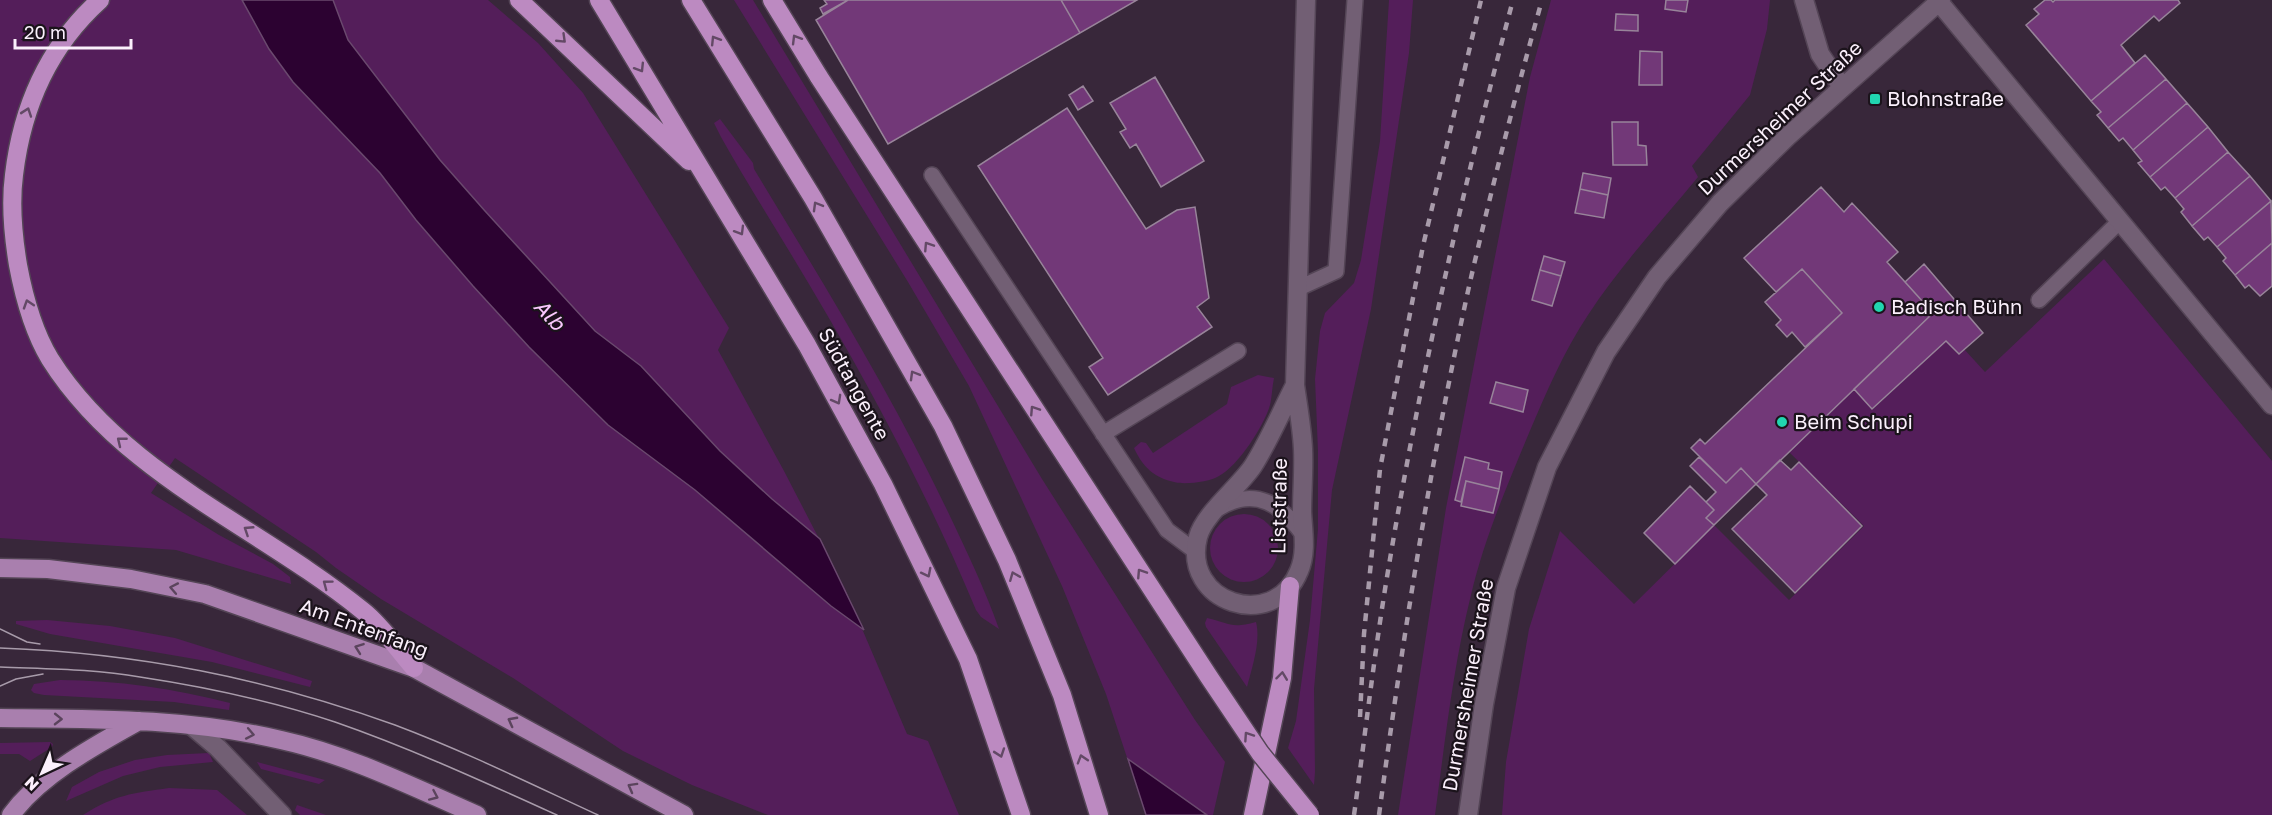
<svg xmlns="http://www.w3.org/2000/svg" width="2272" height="815" font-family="'Golos Text',sans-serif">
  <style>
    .green { fill: #541e5a }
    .water { fill: #2c0231; stroke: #6a496e; stroke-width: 1.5 }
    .building { fill: #723878; stroke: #98849a; stroke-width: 1.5 }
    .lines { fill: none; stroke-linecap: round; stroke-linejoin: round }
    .service-casing { stroke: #544556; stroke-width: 18 }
    .minor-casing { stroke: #544556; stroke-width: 21 }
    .tertiary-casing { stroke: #544556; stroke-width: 21 }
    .primary-casing { stroke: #544556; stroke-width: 21 }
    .trunk-casing { stroke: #544556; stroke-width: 21 }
    .service { stroke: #725f74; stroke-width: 15 }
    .minor { stroke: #725f74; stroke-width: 18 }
    .tertiary { stroke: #725f74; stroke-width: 18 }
    .primary { stroke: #a97fae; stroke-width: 18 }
    .trunk { stroke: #bc8ac1; stroke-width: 18 }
    .tram { stroke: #a89baa; stroke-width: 1.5 }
    .rail { stroke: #a89baa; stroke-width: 4.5; stroke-dasharray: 8 8; stroke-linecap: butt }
    .trunk-bridge-casing { stroke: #544556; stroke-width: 21; stroke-linecap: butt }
    .trunk-bridge { stroke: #bc8ac1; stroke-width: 18 }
    .oneway { stroke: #634966 }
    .oneway2 { stroke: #5b445d }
    .poi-dot { fill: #21d5b0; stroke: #1b131b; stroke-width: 2 }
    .labels { text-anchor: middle; stroke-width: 4.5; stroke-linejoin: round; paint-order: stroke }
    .poi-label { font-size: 20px; fill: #fbf0fc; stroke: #1b131b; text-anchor: start }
    .street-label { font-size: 20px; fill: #fbf0fc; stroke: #1b131b }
    .water-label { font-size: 21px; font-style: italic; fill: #fac8fe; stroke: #1b131b }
  </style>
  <rect width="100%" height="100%" fill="#38273a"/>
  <path class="green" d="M0 0H488L538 43 583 93 729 328 718 350 784 471 845 589 907 734 928 741 959 815H768L692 785 623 751 513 678 381 599 336 568 316 552 175 458 151 493 219 535 273 564 290 577 291 584 176 550 0 538Z
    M734 0H753L1042 479 1195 720 1225 762 1213 815H1146L1106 694 1062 586 969 386 908 282Z
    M1389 0H1413L1409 53 1371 309 1332 490 1314 689 1315 772 1314 785 1288 748 1296 721 1310 620 1318 529V451L1315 379 1320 331 1325 313 1354 283 1361 260 1380 141Z
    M1551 0H1770L1767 29 1750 95 1692 166 1698 177C1661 222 1620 266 1588 315 1564 351 1546 393 1529 433 1507 486 1484 539 1471 595 1453 667 1445 742 1435 815H1398L1446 508 1530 77Z
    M720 119 753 163 754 169C822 281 891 393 948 512 966 550 985 589 999 629L981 617 976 610C933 507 882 409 826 313 792 254 755 197 721 137L714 123Z
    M2104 259 2272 461V815H1502L1506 762 1529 629 1560 531 1634 604 1714 525 1789 600 1864 526 1789 452 1854 389 1873 409 1946 341 1958 354 1964 349 1985 372Z
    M1258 375 1274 378C1272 387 1272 397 1270 405 1264 426 1238 466 1219 476 1210 482 1184 485 1174 482 1153 477 1143 467 1134 448L1141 442 1146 443 1153 453 1227 404 1231 387Z
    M1210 548a34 34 0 1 1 68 0a34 34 0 1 1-68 0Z
    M1207 618C1229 623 1231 629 1256 622 1261 642 1252 667 1247 687L1206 627 1205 623Z
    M47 620 110 626 175 638 312 681 310 687 212 662 50 634 16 624V621Z
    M60 680C117 680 175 689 230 703L229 710 174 702 44 695 34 693 31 690 34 684Z
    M50 742 53 744 52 747 30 761 19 754H0V743Z
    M209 753 213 762 160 767 123 776 66 801 72 787 99 772 135 760 167 755Z
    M257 762 325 780 319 784 261 769Z
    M169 788 217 790 247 815H83C114 795 133 793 169 788Z
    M297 805 326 815H300L295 810Z"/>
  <path class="water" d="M242 0H333L348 40 440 160 485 211 595 331 641 366 720 451 772 499 820 539 864 630 831 606 695 490 608 425 529 347 473 286 416 220 380 173 293 82 269 49Z
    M1128 759 1207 815H1146Z"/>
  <path class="building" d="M824 0H848L823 14 820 8 827 4Z
    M848 0H1061L1080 33 888 144 816 20Z
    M1061 0H1137L1080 33Z
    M1666 0H1688L1686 12 1665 9Z
    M2045 0H2051L2053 2 2055 0H2178L2180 3 2159 21 2154 16 2121 45 2135 63 2091 101 2026 25 2039 14 2034 9Z
    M1616 14 1638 15V31L1615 30Z
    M1640 51 1662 52V85H1639Z
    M2145 55 2166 79 2108 128 2097 115 2101 112 2091 101Z
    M1155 77 1204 161 1161 187 1136 144 1130 148 1120 132 1126 129 1110 103Z
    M2166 79 2187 103 2133 150 2123 138 2119 141 2108 128Z
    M1083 86 1093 101 1078 110 1069 95Z
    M2187 103 2208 127 2150 177 2138 163 2142 161 2133 150Z
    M1067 108 1146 229 1177 210 1195 207 1209 298 1197 307 1212 327 1108 395 1089 367 1103 358 978 166Z
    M1612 122H1638V145L1646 146 1647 165H1613Z
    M2208 127 2228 152 2175 198 2165 187 2161 190 2150 177Z
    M2228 152 2250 176 2192 226 2181 212 2184 209 2175 198Z
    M1583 173 1611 178 1608 195 1580 189Z
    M2250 176 2271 201 2217 247 2208 237 2204 240 2192 226Z
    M1821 187 1844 212 1852 203 1898 252 1887 262 1933 313 1756 484 1741 468 1726 483 1691 448 1700 439 1705 444 1842 313 1802 269 1776 292 1744 258Z
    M1580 189 1608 195 1604 218 1575 213Z
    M2271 201 2272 243 2235 275 2223 261 2226 258 2217 247Z
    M2272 243V286L2260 296 2249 285 2245 288 2235 275Z
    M1544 256 1565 262 1561 276 1540 270Z
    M1924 264 1983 333 1959 354 1946 341 1872 409 1854 389 1933 313 1905 282Z
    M1802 269 1842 313 1805 347 1792 332 1787 337 1776 325 1781 320 1765 302Z
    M1540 270 1561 276 1552 306 1532 300Z
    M1496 382 1528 390 1523 412 1490 403Z
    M1465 457 1489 463 1488 469 1502 472 1499 489 1466 481 1461 502 1455 500Z
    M1699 457 1726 483 1741 468 1756 484 1714 525 1706 518 1714 510 1706 502 1716 492 1690 466Z
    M1780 460 1791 470 1799 462 1862 526 1795 593 1732 529 1767 495 1756 484Z
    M1466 481 1499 489 1493 513 1461 506Z
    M1690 486 1714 510 1706 518 1714 525 1675 564 1644 533Z"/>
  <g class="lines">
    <g class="service-casing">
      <path id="service" d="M932 175 1167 530 1195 551
        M1299 288 1336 271 1355 0
        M2039 300 2120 221
        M1103 434 1238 351
        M1219 508C1256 486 1282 505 1304 536"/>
    </g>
    <g class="minor-casing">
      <path id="minor" d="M1804 0 1820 54 1842 87
        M1295 385C1298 406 1302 428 1303 449 1304 470 1302 491 1302 512 1303 531 1307 553 1299 571 1274 633 1181 603 1198 537 1204 514 1239 487 1253 466 1269 441 1281 412 1295 385Z
        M1295 385 1306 0
        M192 726 218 748 282 815"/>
    </g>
    <g class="tertiary-casing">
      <path id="tertiary" d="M1939 2 2272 405
        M1468 815 1484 704 1506 588 1547 467 1606 352 1657 277 1720 203 1787 137 1941 0"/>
    </g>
    <g class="primary-casing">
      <path id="primary" d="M0 568 48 569 131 579 205 594 414 668 684 815
        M0 718C94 719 189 718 281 740 349 755 413 787 477 815
        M11 815C40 775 96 745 139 721"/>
    </g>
    <g class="trunk-casing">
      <path id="trunk" d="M100 0C49 46 22 107 14 175 10 205 13 235 18 265 24 297 33 331 50 359 123 475 260 527 363 611 382 626 398 650 414 668
        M519 0 689 161
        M599 0 807 345 883 484 968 659 1021 815
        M691 0 813 198 943 426 1007 560 1062 695 1099 815
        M772 0 819 77
        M1253 815 1282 678 1290 586"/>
    </g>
    <use href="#service" class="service"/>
    <use href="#minor" class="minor"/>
    <use href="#tertiary" class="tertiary"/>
    <use href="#primary" class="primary"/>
    <use href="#trunk" class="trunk"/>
    <path class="tram" d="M0 629 27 642 40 644
      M0 648C138 653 265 678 395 725 464 751 531 784 598 815
      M0 667C47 669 94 669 140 677 206 687 272 701 335 722 410 748 484 782 557 815
      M0 686 16 679 43 674"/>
    <path class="rail" d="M1360 717 1364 634 1380 469 1423 246 1481 0
      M1354 815C1365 736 1374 656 1387 577 1419 383 1462 190 1513 0
      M1379 815C1403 637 1431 458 1470 282 1492 187 1516 93 1542 0"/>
    <g class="trunk-bridge-casing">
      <path id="trunk-bridge" d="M819 77 1209 677 1260 753 1310 815"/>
    </g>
    <use href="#trunk-bridge" class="trunk-bridge"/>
  </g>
  <defs><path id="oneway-chevron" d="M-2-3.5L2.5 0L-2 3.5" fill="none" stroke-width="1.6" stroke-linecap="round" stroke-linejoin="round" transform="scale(1.5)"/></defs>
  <g class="oneway">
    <use href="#oneway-chevron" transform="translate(562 39) rotate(44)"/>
    <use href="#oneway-chevron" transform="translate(796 39) rotate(-121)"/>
    <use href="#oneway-chevron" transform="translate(715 40) rotate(-122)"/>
    <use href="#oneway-chevron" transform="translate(640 68) rotate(58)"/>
    <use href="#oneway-chevron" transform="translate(27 112) rotate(-71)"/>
    <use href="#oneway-chevron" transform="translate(817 206) rotate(-120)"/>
    <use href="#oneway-chevron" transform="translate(740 231) rotate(59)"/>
    <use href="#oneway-chevron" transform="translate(928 246) rotate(-123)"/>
    <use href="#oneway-chevron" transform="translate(28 304) rotate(-108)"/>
    <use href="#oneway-chevron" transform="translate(914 375) rotate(-120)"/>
    <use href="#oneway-chevron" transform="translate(837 400) rotate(61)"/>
    <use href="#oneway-chevron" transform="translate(1034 410) rotate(-123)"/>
    <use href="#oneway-chevron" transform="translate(121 441) rotate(-141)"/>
    <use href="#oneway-chevron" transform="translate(248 530) rotate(-147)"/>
    <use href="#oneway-chevron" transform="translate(927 573) rotate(63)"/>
    <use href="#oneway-chevron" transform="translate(1141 573) rotate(-123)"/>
    <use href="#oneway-chevron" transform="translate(1014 576) rotate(-112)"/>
    <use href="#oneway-chevron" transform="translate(327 584) rotate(-143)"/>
    <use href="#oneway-chevron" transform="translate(1282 676) rotate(-83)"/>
    <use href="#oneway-chevron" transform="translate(1248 736) rotate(-124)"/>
    <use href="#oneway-chevron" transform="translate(1000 753) rotate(71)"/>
    <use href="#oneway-chevron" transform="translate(1082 759) rotate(-107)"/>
  </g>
  <g class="oneway2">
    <use href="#oneway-chevron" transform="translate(174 588) rotate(-169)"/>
    <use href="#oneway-chevron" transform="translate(359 648) rotate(-160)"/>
    <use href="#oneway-chevron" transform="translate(58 719) rotate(1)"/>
    <use href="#oneway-chevron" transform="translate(512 721) rotate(-152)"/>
    <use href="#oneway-chevron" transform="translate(250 734) rotate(11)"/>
    <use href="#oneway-chevron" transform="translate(632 787) rotate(-151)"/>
    <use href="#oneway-chevron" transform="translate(434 796) rotate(24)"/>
  </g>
  <g class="poi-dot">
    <rect x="1869" y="93" width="12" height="12" rx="3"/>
    <circle cx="1879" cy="307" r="6"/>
    <circle cx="1782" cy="422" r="6"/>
  </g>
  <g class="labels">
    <g class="poi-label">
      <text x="1887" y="106">Blohnstraße</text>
      <text x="1891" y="314">Badisch Bühn</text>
      <text x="1794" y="429">Beim Schupi</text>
    </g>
    <g class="street-label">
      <text transform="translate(1780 118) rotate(-43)" y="7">Durmersheimer Straße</text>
      <text transform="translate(854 384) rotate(61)" y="7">Südtangente</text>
      <text transform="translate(1279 506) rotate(-89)" y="7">Liststraße</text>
      <text transform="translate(364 628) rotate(20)" y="7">Am Entenfang</text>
      <text transform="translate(1468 685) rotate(-80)" y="7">Durmersheimer Straße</text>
    </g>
    <g class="water-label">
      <text transform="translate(549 315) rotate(47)" y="7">Alb</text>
    </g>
  </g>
  <g transform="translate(42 773) rotate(224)" stroke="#1b131b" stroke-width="4.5" paint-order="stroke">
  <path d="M0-4.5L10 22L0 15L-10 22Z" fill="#fbf0fc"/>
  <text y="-9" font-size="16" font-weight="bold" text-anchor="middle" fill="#fbf0fc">N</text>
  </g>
  <path d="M15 39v9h116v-9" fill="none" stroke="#fbf0fc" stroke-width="3"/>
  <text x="24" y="39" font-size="18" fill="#fbf0fc" stroke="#1b131b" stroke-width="4.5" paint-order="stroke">20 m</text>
</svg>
